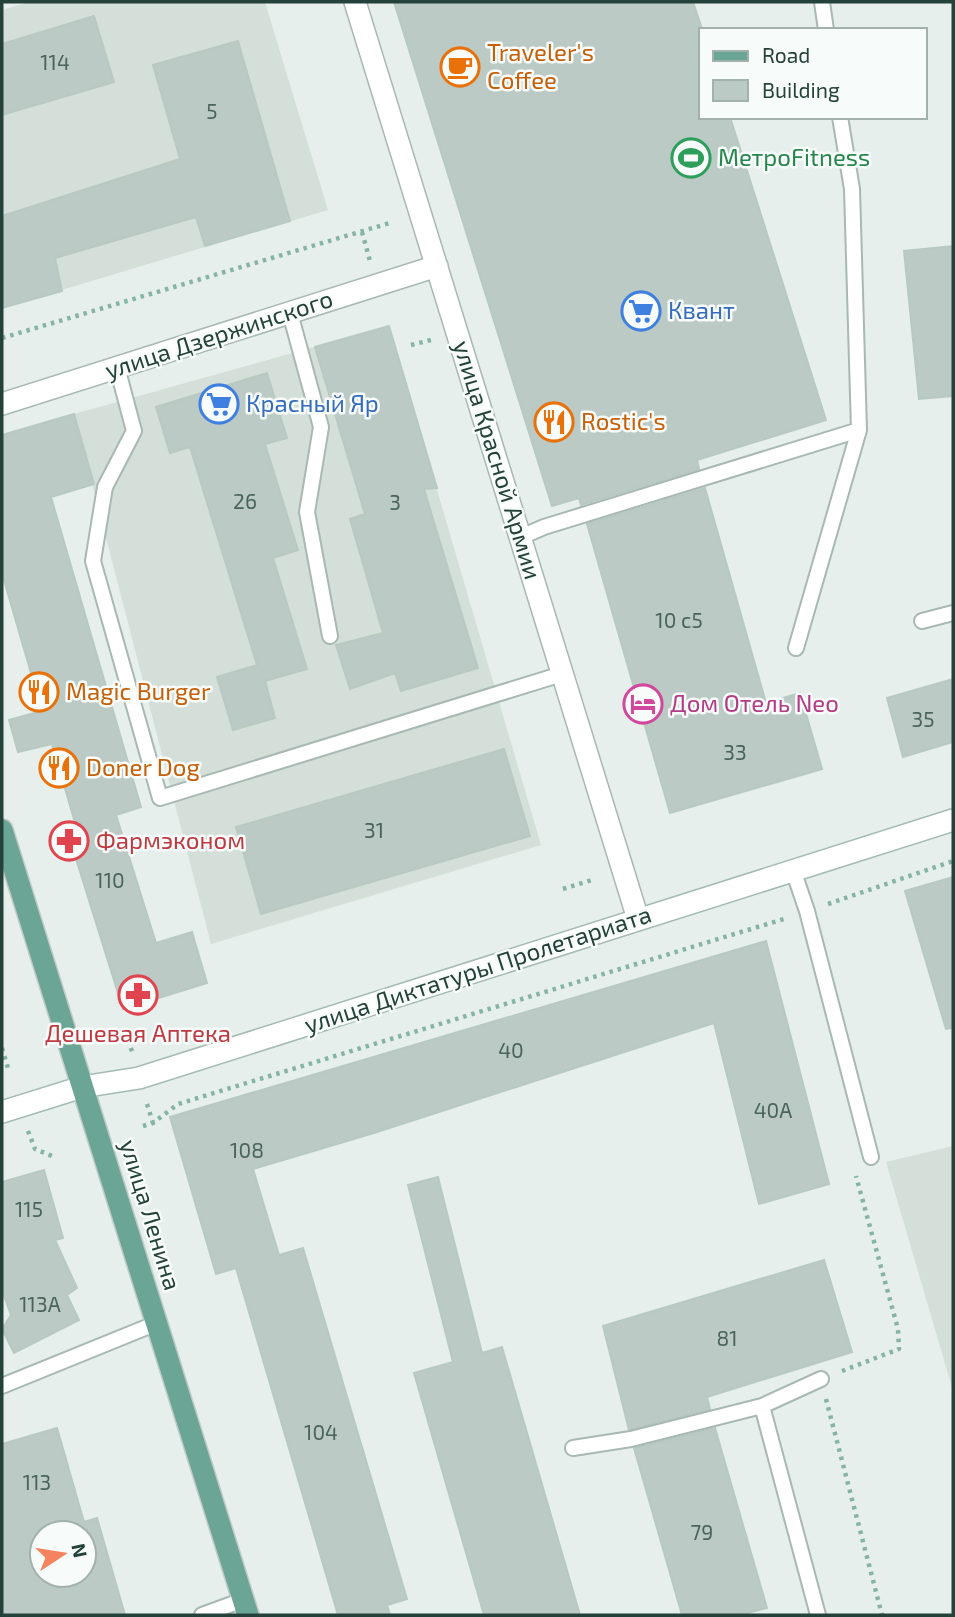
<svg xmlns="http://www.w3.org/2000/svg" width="955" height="1617" font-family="'Exo 2',sans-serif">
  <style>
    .built { fill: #d4dfda }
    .building { fill: #bbcac4; stroke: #b8c9c2; stroke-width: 2; fill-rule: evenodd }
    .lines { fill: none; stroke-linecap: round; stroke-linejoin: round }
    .lane-casing { stroke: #a8b8b2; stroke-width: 18 }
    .street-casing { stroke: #a8b8b2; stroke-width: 24 }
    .secondary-casing { stroke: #a4bbb3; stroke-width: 24 }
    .primary-casing { stroke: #c2cac8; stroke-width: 24 }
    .path { stroke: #86b3a5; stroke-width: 4.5; stroke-dasharray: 3.5 5; stroke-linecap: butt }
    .lane { stroke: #fff; stroke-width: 14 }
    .street { stroke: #fff; stroke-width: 21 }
    .secondary { stroke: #fff; stroke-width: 21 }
    .primary { stroke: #6aa596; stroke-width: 21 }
    .labels { text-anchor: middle; stroke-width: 5; stroke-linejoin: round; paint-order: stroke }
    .number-label { font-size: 21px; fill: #4a645c }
    .food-label { font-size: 24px; fill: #c56008; stroke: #f7fbf9; text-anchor: start }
    .leisure-label { font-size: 24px; fill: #27864d; stroke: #f7fbf9; text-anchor: start }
    .shop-label { font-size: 24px; fill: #366cbe; stroke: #f7fbf9; text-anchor: start }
    .street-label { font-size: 24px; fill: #24423a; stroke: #f7fbf9 }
    .hotel-label { font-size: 24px; fill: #b23c85; stroke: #f7fbf9; text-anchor: start }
    .health-label { font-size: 24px; fill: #be3a42; stroke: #f7fbf9; text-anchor: start }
  </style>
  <rect width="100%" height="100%" fill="#e6efeb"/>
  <path class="built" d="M29 2H265L328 210 2 308V10Z
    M389 326 541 845 211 944 74 414Z
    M953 1146V1391L886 1162Z"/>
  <path class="building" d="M394 2H693L701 26V117H730L826 420 697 460 699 469 581 505 579 498 552 506Z
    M94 16 114 82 2 115V44Z
    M238 41 290 221 205 246 196 217 55 258 62 291 2 308V216L180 159 153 65Z
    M953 246V396L919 399 904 251Z
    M389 326 437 488 424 489 478 668 401 691 395 673 350 689 336 645 383 633 350 519 365 514 315 347Z
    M267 373 287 438 265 444 298 550 273 558 307 669 265 681 275 718 233 730 217 677 257 665 190 447 170 453 156 407Z
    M74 414 94 484 51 497 141 807 116 815 156 943 192 932 207 983 123 1009 67 830 76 826 52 744 18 752 9 720 42 711 2 573V435Z
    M705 488 766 703 800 693 822 769 670 813 587 524Z
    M953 679V742L903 757 887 698Z
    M504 749 530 836 261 914 236 827Z
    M953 877V1028L946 1029 905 891Z
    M766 941 829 1184 759 1204 714 1023 374 1133 253 1169 279 1255 303 1248 407 1599 387 1605 390 1615H338L236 1268 216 1274 170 1117Z
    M44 1170 63 1238 55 1240 77 1288 67 1295 79 1320 14 1353 2 1329 11 1315 2 1290V1182Z
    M438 1177 482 1353 502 1347 580 1615H484L414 1373 453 1362 408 1185Z
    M824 1260 852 1352 707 1397 710 1409 629 1430 603 1326Z
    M57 1428 84 1522 97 1518 125 1615H2V1444ZM42 1533H84V1575H42Z
    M715 1428 767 1608 740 1615H682L634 1448Z"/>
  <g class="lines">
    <g class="lane-casing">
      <path id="lane" d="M822 2 826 30
        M290 313 321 427 307 512 330 636
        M117 367 134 431 105 487 93 561 160 798 562 674
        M521 537 544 527 859 430
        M922 621 953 613
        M796 648 859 430 852 189 840 117
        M793 870 807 911 871 1157
        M2 1386 157 1323
        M762 1406 818 1615
        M573 1448 631 1439 762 1406 821 1379
        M202 1615 243 1600"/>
    </g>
    <g class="street-casing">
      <path id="street" d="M355 2 638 919
        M2 404 437 266"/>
    </g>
    <g class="secondary-casing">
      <path id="secondary" d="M2 1112 82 1087 139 1078 953 820"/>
    </g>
    <g class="primary-casing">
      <path id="primary" d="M2 830 248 1615"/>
    </g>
    <path class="path" d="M362 232 370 261
      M2 338 393 222
      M411 345 431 340
      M563 889 595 879
      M828 904 953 861
      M125 1032 133 1054
      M2 1048 8 1068
      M147 1104 153 1123
      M143 1126 153 1123 178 1104 787 918
      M28 1131 35 1149 52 1156
      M842 1371 899 1349 898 1329 856 1176
      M826 1399 882 1615"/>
    <use href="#lane" class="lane"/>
    <use href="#street" class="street"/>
    <use href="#secondary" class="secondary"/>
    <use href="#primary" class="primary"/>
  </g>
  <defs>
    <g id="cafe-ring" transform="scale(2.0125)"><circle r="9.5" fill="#f7fbf9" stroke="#e8710a" stroke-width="1.5"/><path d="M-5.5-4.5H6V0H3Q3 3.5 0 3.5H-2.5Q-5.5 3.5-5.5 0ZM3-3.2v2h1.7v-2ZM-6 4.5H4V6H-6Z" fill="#e8710a"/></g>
    <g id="stadium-ring" transform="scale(2.0125)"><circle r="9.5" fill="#f7fbf9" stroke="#2e9e5b" stroke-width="1.5"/><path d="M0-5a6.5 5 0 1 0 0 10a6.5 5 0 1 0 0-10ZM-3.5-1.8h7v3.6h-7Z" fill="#2e9e5b"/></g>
    <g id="supermarket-ring" transform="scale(2.0125)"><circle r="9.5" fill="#f7fbf9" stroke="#3f7fe0" stroke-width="1.5"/><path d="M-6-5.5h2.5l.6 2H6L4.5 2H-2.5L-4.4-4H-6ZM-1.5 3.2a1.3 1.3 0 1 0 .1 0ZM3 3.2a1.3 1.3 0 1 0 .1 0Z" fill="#3f7fe0"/></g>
    <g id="restaurant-ring" transform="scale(2.0125)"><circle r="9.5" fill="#f7fbf9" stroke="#e8710a" stroke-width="1.5"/><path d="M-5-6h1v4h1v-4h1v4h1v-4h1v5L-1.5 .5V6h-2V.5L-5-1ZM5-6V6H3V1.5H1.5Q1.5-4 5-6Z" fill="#e8710a"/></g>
    <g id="hotel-ring" transform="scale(2.0125)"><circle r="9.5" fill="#f7fbf9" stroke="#d1479c" stroke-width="1.5"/><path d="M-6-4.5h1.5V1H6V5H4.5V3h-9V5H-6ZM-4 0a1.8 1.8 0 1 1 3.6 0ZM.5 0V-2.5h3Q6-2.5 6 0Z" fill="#d1479c"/></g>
    <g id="pharmacy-ring" transform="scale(2.0125)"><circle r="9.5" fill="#f7fbf9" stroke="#e0444e" stroke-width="1.5"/><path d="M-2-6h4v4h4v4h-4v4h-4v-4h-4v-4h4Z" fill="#e0444e"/></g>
  </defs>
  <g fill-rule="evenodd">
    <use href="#cafe-ring" x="460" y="67"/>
    <use href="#stadium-ring" x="691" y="158"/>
    <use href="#supermarket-ring" x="641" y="311"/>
    <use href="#supermarket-ring" x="219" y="404"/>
    <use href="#restaurant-ring" x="554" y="422"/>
    <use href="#restaurant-ring" x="39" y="692"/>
    <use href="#hotel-ring" x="643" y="704"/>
    <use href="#restaurant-ring" x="59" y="768"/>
    <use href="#pharmacy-ring" x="69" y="841"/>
    <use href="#pharmacy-ring" x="138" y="995"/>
  </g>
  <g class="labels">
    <g class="number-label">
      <text x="55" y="70">114</text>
      <text x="212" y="119">5</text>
      <text x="245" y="509">26</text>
      <text x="395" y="510">3</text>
      <text x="679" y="628">10 с5</text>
      <text x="923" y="727">35</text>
      <text x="735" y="760">33</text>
      <text x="374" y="838">31</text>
      <text x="110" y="888">110</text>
      <text x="511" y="1058">40</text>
      <text x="773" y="1118">40А</text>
      <text x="247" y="1158">108</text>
      <text x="29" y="1217">115</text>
      <text x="40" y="1312">113А</text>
      <text x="727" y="1346">81</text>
      <text x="321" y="1440">104</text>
      <text x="37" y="1490">113</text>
      <text x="702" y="1540">79</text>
    </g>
    <g class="food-label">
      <text x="487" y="61">Traveler's<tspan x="487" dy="28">Coffee</tspan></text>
      <text x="581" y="430">Rostic's</text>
      <text x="66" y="700">Magic Burger</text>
      <text x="86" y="776">Doner Dog</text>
    </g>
    <g class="leisure-label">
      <text x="718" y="166">МетроFitness</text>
    </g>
    <g class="shop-label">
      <text x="668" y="319">Квант</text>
      <text x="246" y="412">Красный Яр</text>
    </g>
    <g class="street-label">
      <text transform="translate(219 335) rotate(-18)" y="8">улица Дзержинского</text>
      <text transform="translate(497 460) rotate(73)" y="8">улица Красной Армии</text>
      <text transform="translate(478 970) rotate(-18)" y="8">улица Диктатуры Пролетариата</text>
      <text transform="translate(150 1215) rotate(73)" y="8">улица Ленина</text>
    </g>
    <g class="hotel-label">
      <text x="670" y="712">Дом Отель Neo</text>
    </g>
    <g class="health-label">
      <text x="96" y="849">Фармэконом</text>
      <text x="138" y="1042" text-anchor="middle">Дешевая Аптека</text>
    </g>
  </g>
  <rect width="955" height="1617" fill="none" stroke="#24423a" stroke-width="7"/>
  <rect x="699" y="28" width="228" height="91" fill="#f7fbf9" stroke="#a3b1ad" stroke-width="2"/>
  <rect x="713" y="51" width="35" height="10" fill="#6aa596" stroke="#a3b1ad" stroke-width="2"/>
  <text x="762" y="63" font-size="21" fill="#24423a">Road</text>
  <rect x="713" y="80" width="35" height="21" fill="#bbcac4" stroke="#a3b1ad" stroke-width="2"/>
  <text x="762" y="98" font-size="21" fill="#24423a">Building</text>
  <g transform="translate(63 1554) rotate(78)"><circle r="33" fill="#f7fbf9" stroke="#a3b1ad" stroke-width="2"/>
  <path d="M0-5L12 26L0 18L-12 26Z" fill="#f4845f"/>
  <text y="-10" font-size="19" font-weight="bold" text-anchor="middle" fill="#24423a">N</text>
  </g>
</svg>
